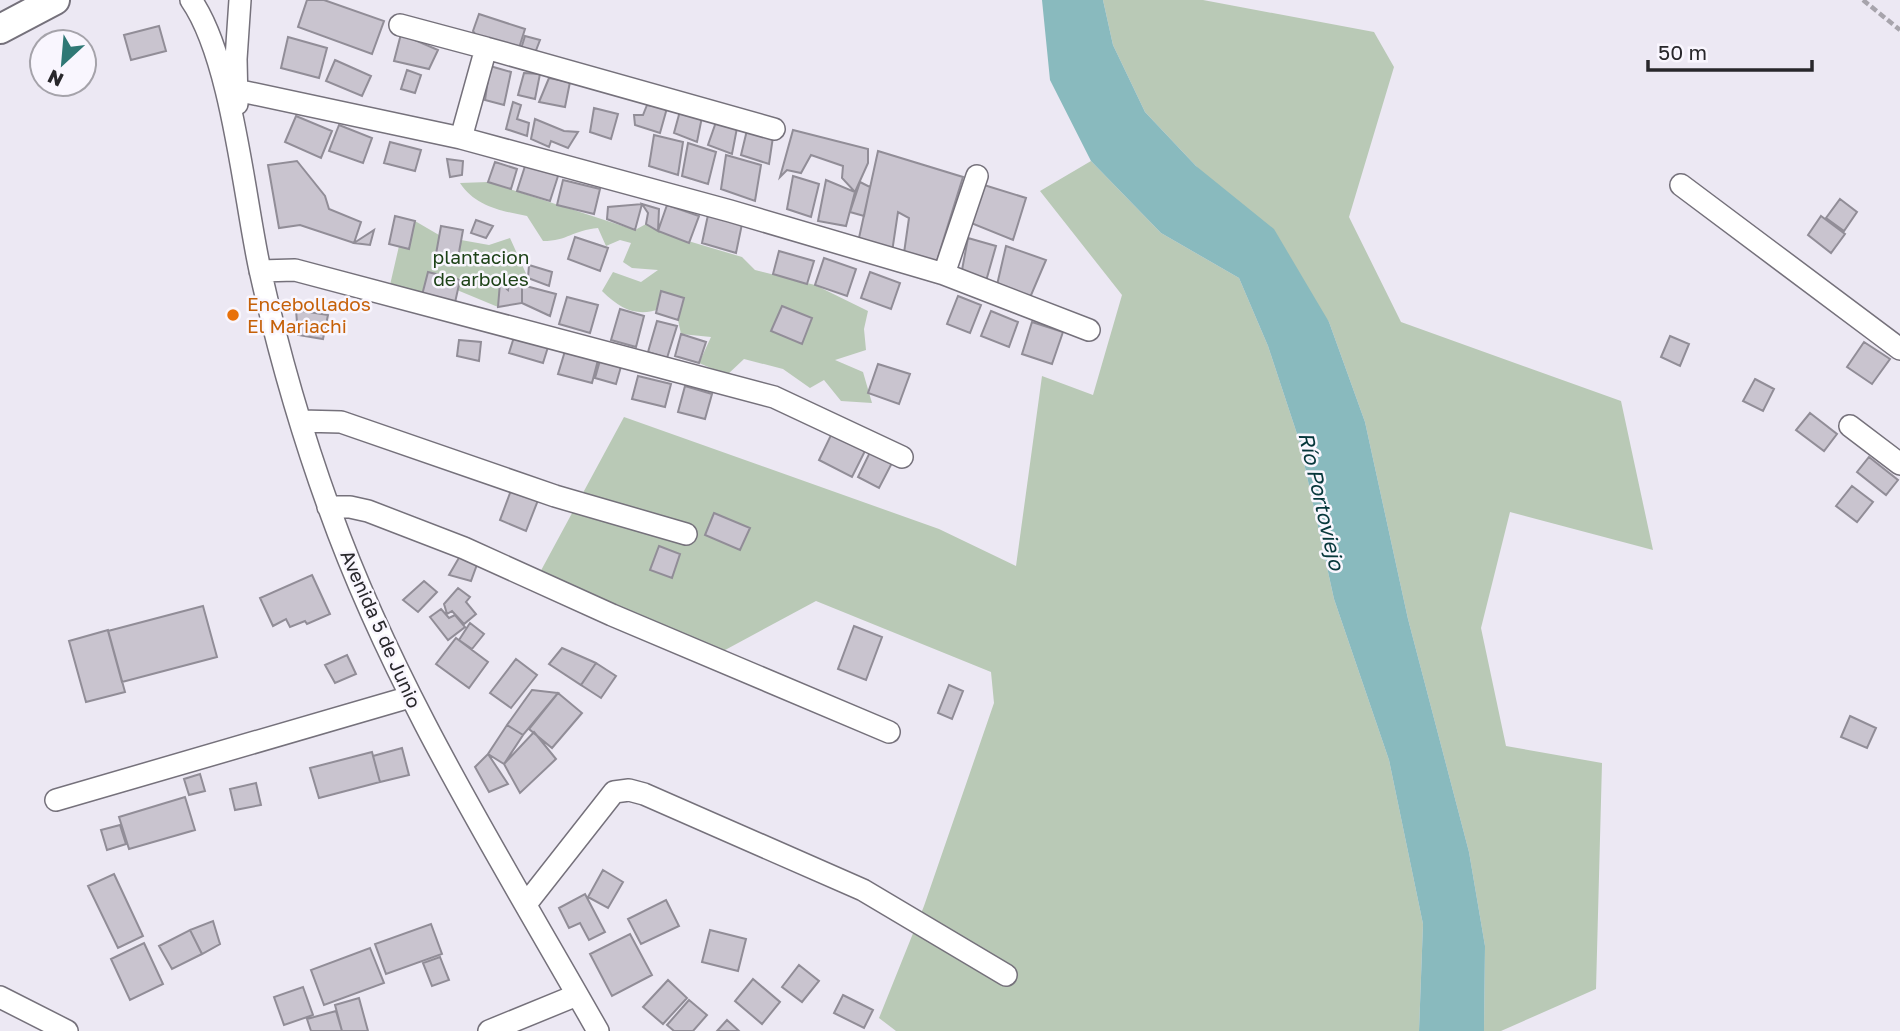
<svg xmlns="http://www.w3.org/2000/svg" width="1900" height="1031" font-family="'Golos Text',sans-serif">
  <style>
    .green { fill: #b9c9b6 }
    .water { fill: #89babe }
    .building { fill: #c9c4cf; stroke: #918d97; stroke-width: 2 }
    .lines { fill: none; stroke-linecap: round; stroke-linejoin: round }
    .minor-casing { stroke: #75717b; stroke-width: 24 }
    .major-casing { stroke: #75717b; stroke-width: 32 }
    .path { stroke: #a7a4ac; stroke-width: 4.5; stroke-dasharray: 7 3.5; stroke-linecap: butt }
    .minor { stroke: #fff; stroke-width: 21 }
    .major { stroke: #fff; stroke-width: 28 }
    .food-dot { fill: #e8710a; stroke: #f9f6fe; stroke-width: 2.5 }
    .labels { text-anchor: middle; stroke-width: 5; stroke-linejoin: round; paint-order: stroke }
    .park-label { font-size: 19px; fill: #1d4217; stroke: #f9f6fe }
    .food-label { font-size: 19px; fill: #c56008; stroke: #f9f6fe; text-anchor: start }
    .street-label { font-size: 19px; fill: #28272b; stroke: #f9f6fe }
    .water-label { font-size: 21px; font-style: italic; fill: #06373b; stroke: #f9f6fe }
  </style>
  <rect width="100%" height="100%" fill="#ece8f3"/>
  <path class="green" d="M1103 0H1203L1374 32 1394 67 1349 217 1401 322 1621 401 1653 550 1510 512 1481 628 1506 746 1602 763 1596 989 1501 1031H1484L1485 946 1469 852 1408 619 1365 422 1329 322 1196 166 1145 112 1113 45Z
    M1091 161 1161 233 1239 278 1268 346 1299 440 1334 599 1389 760 1423 924 1419 1031H896L879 1018 924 906 994 703 991 672 816 601 701 663 531 589 624 417 939 529 1016 566 1042 376 1093 395 1122 295 1040 191Z
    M488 182 635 230 646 224 668 235 742 257 755 270 815 285 868 311 864 329 866 350 835 360 863 372 872 403 841 401 824 380 810 388 783 369 744 359 727 375 699 363 711 337 681 334 678 320 684 298C650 316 631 320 602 291L613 272 641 282 658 270 632 268 623 262 631 243 620 240 606 246 598 228C573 230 568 241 543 241L527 216C501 211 475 206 460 183Z
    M415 221 439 235 436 254 457 258 461 240 489 245 510 238 528 278 500 283 498 307 457 290 460 280 428 272 421 299 390 285 399 246 409 248Z"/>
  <path class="water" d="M1042 0H1103L1113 45 1145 112 1196 166 1274 229 1329 322 1365 422 1408 619 1469 852 1485 946 1484 1031H1419L1423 924 1389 760 1334 599 1299 440 1268 346 1239 278 1161 233 1091 161 1050 80Z"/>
  <path class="building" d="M307 0H324L384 21 372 54 298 27Z
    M479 14 525 29 519 48 476 35 473 31Z
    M159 26 166 51 131 60 124 35Z
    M401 34 438 50 429 69 394 61Z
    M525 36 540 40 535 53 521 49Z
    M288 37 327 48 319 78 281 68Z
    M335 60 371 76 362 96 326 81Z
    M490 66 511 72 504 105 485 100Z
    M407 70 421 75 415 93 401 89Z
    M524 73 540 74 535 99 518 95Z
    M549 78 570 82 565 107 539 102Z
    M513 102 521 105 517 119 529 123 527 136 506 129Z
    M647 105 667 108 660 133 635 125 634 115H643Z
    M594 108 618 114 611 139 590 132Z
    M680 111 702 117 697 142 674 133Z
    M296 116 332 131 321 158 285 142Z
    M535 119 564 131 578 132 568 148 551 141 549 147 531 139Z
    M716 122 737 128 732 154 708 145Z
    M339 125 372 138 363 163 329 151Z
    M747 130 773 137 769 164 741 155Z
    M793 130 868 149V163L855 192 842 178 843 166 811 155 801 173 787 170 780 177Z
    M654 135 683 142 678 175 649 166Z
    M390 142 421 150 415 171 384 163Z
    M688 143 716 152 708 184 682 176Z
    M878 151 963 177 934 270 904 253 909 218 898 212 892 252 859 238Z
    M726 155 761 165 755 201 721 189Z
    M447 159 463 161 462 175 450 177Z
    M297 161 325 196 329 209 361 222 354 243 300 225 279 228 268 165Z
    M495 162 517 169 511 189 488 182Z
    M526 163 559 173 550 201 517 191Z
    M793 176 819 184 811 217 787 209Z
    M563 180 600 189 594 214 557 205Z
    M826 180 855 192 846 226 818 221Z
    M860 182 870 187 864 216 850 212Z
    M984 185 1026 198 1013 240 971 223Z
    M1840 199 1857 212 1844 231 1826 218Z
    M642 204 659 209 658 231 646 224 648 213Z
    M642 204 635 230 607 219 608 207Z
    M667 205 699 216 689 243 658 231Z
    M708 215 742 224 736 253 702 243Z
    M395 216 415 221 409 249 389 244Z
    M1821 216 1845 234 1831 253 1808 235Z
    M476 220 493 226 486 238 471 233Z
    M441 226 463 230 458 258 436 254Z
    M374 230 370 245 354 243Z
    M575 237 608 248 600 271 568 259Z
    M968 238 996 246 986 281 962 270Z
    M1006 246 1046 260 1029 300 997 285Z
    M779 251 814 261 807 284 773 274Z
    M824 258 856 269 847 296 815 285Z
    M529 265 552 272 549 286 528 278Z
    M428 272 460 280 454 307 421 299Z
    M870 272 900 283 891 309 861 298Z
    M509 282 522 285V303L498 307 500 283 508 290Z
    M522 285 556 294 550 316 522 303Z
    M661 291 684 298 678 320 656 313Z
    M958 296 981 305 970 333 947 324Z
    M567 297 598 305 590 333 559 324Z
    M782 306 812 318 802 344 771 331Z
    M620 309 644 316 636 347 611 340Z
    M296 310 328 315 323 339 298 335Z
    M991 311 1018 322 1009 347 981 336Z
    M657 321 677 326 667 358 648 352Z
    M1032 322 1063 332 1052 364 1022 354Z
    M681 334 706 342 699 363 675 356Z
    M1670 336 1689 344 1680 366 1661 357Z
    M514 337 548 347 543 363 509 353Z
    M459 340 481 342 479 361 457 356Z
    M1864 342 1890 359 1872 384 1847 367Z
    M565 351 598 360 592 383 558 374Z
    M601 357 622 363 616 384 595 378Z
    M878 364 910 374 899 404 868 393Z
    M638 376 671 384 665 407 632 399Z
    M1755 379 1774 389 1763 411 1743 401Z
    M685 386 712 394 705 419 678 412Z
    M1810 413 1837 434 1824 451 1796 430Z
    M832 433 866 449 852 477 819 460Z
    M871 450 893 461 879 488 858 477Z
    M1869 457 1898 480 1886 495 1857 472Z
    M513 485 540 495 526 531 500 520Z
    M1852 486 1873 502 1857 522 1836 506Z
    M714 513 750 528 740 550 705 535Z
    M659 546 680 554 672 578 650 570Z
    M460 556 479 559 471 581 449 575Z
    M312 575 330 614 307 624 305 621 290 627 286 619 273 626 260 598Z
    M424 581 437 592 418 612 403 600Z
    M458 588 470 597 466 602 476 614 464 624 452 611 447 614 444 604Z
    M203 606 217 657 122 682 108 631Z
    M441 609 449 618 455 615 465 627 448 640 430 617Z
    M470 623 484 634 472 649 459 640Z
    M854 626 882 637 866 680 838 669Z
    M108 630 125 692 86 702 69 641Z
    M456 638 488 662 469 688 436 664Z
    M562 648 596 663 581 685 549 664Z
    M347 655 356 674 335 683 325 665Z
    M516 659 537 675 511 708 490 693Z
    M596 663 616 676 601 698 581 685Z
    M949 685 963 691 952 719 938 713Z
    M532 690 558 693 523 735 507 725Z
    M558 693 582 713 552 748 529 729Z
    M1850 716 1876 728 1867 748 1841 737Z
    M507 725 523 735 504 764 488 754Z
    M534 732 556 759 520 793 504 764Z
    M402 748 409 775 380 782 373 756Z
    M372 752 380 782 319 798 310 768Z
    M488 754 508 784 489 792 475 767Z
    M200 774 205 791 189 795 184 779Z
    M256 783 261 805 235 810 230 789Z
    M185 797 195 830 129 849 119 817Z
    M120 825 126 844 107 850 101 830Z
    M603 870 623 882 608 908 588 897Z
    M114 874 143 936 118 948 88 886Z
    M585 894 605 932 589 940 580 923 569 928 559 908Z
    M666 900 679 926 641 944 628 919Z
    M213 921 220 944 202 954 190 930Z
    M431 924 442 954 386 974 375 944Z
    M190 930 202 954 172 969 159 946Z
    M710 930 746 939 738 971 702 962Z
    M630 934 652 975 612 996 590 954Z
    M144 943 163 984 130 1000 111 959Z
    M370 948 384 983 324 1005 311 970Z
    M440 957 449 980 432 986 423 963Z
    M799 965 819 981 802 1002 782 987Z
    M753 979 780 1002 762 1024 735 1001Z
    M668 980 687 998 663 1024 643 1007Z
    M303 987 313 1015 284 1025 274 997Z
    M843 995 873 1010 864 1028 834 1013Z
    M359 998 368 1031H342L335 1005Z
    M689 1000 707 1015 693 1031H674L667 1025Z
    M336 1011 342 1031H311L307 1019Z
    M727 1020 739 1031H717Z"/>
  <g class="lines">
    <g class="minor-casing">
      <path id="minor" d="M191 0C232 59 244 197 260 270 278 350 301 431 329 508 395 693 502 861 598 1031
        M400 25 486 48
        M236 90 461 138 730 211 944 274 1089 330
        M237 104 236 59 240 0
        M461 138 486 48 774 129
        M1681 185 1900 349
        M260 271 295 270 774 397 902 457
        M944 274 977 176
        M301 421 341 422 555 496 686 534
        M1850 426 1900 464
        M328 507H350L368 511 464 548 612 615 889 732
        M56 800 410 697
        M526 904 614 792 629 790 644 794 863 890 1006 975
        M0 997 67 1031
        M489 1031 577 995"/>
    </g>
    <g class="major-casing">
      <path id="major" d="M0 29 55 0"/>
    </g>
    <path class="path" d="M1863 0 1900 30"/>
    <use href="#minor" class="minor"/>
    <use href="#major" class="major"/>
  </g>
  <circle class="food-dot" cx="233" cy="315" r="7"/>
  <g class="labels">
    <g class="park-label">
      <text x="481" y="264">plantacion<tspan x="481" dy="22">de arboles</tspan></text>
    </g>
    <g class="food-label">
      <text x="247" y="311">Encebollados<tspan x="247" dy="22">El Mariachi</tspan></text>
    </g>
    <g class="street-label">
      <text transform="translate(381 629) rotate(66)" y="7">Avenida 5 de Junio</text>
    </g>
    <g class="water-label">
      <text transform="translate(1321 501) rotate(77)" y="7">Río Portoviejo</text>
    </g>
  </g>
  <g transform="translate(63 63) rotate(206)"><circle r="33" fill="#f9f6fe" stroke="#a5a3aa" stroke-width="2"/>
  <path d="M0-5L12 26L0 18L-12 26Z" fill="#2f7875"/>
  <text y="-10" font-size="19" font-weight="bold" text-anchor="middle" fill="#28272b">N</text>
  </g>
  <path d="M1648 60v10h164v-10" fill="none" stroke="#28272b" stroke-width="3.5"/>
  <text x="1658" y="60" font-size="21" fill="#28272b" stroke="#f9f6fe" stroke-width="5" paint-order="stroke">50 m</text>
</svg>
